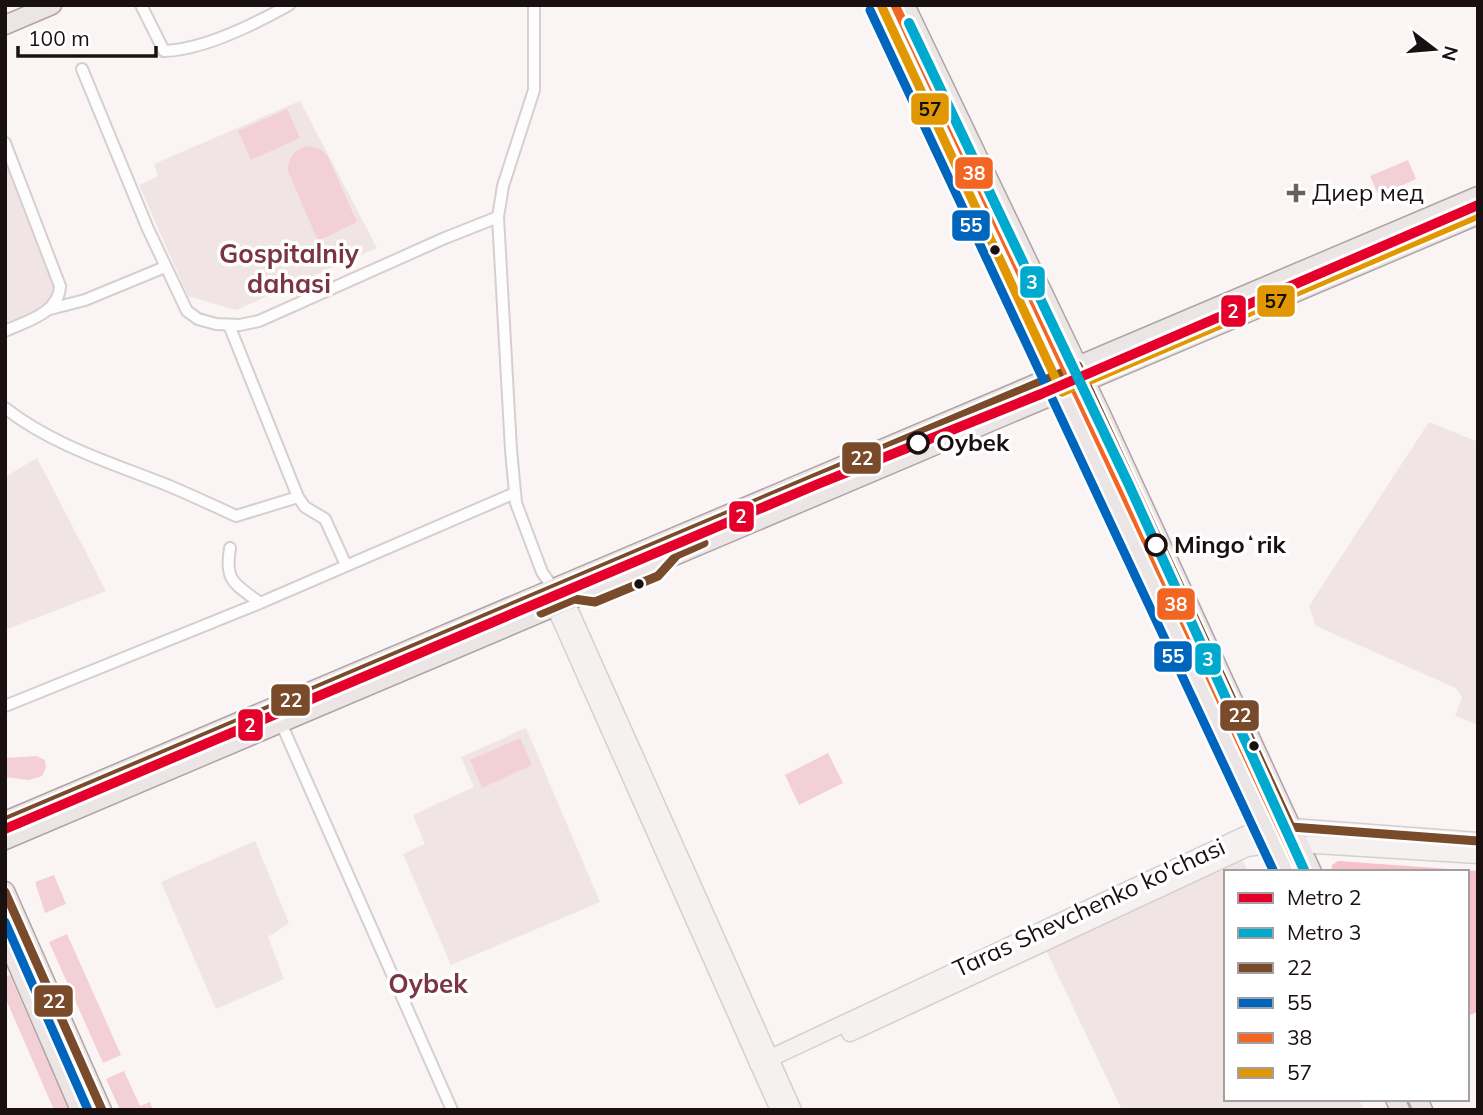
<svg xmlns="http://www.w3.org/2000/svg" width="1483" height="1115" font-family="Mulish,sans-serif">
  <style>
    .built { fill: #f0e4e5 }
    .green { fill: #f3d0d5 }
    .forest { fill: #f7c1ca }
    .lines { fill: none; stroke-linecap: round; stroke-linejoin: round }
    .street-casing { stroke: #d7cecf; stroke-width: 14 }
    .secondary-casing { stroke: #d7cecf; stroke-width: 19 }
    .primary-casing { stroke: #b0a3a4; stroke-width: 21 }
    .street { stroke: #fefdfd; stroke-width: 10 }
    .secondary { stroke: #f5f1f1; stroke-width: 16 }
    .primary { stroke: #ece5e6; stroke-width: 18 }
    .bus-1-casing { stroke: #fff; stroke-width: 14 }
    .bus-2-casing { stroke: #fff; stroke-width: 14 }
    .bus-3-casing { stroke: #fff; stroke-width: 14 }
    .bus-4-casing { stroke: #fff; stroke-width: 14 }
    .bus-1 { stroke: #7a4b2a; stroke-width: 9 }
    .bus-2 { stroke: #0065bd; stroke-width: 9 }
    .bus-3 { stroke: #f26522; stroke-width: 9 }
    .bus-4 { stroke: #e19702; stroke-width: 9 }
    .metro-1-casing { stroke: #fff; stroke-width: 16 }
    .metro-2-casing { stroke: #fff; stroke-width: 16 }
    .metro-1 { stroke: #e4002b; stroke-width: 10 }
    .metro-2 { stroke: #00a9ce; stroke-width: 10 }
    .poi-dot { fill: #696060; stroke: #fff; stroke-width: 2.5 }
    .bus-dot { fill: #1b1011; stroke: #fff; stroke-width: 2.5 }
    .stop-dot { fill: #fff; stroke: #1b1011; stroke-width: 3.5 }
    .labels { text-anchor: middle; stroke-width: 7; stroke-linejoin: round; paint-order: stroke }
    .poi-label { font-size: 24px; fill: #1b1011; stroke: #fff; text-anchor: start }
    .stop-label { font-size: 24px; font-weight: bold; fill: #1b1011; stroke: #fff; text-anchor: start }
    .street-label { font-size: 24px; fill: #1b1011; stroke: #fff }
    .neighbourhood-label { font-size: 26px; font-weight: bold; fill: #7b3443; stroke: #fff }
    .line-badge { stroke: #fff; stroke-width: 2.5 }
    .badge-label { font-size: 19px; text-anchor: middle; font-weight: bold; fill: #fff }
    .pale-badge-label { font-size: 19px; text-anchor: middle; font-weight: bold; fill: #111 }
  </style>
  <rect width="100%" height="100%" fill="#faf4f4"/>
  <path class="built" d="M300 101 377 248 236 310 188 296 139 185 158 176 154 164Z
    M5 143 60 282 55 303 5 331Z
    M1429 422 1478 442V725L1455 716 1462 697 1456 688 1316 626 1309 606Z
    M37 458 106 591 5 630V477Z
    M526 728 600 902 451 965 403 854 425 844 413 815 474 787 461 757Z
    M255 841 289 923 268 937 284 979 216 1009 161 882Z
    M1241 857 1248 872H1226V1099H1359L1364 1110H1122L1045 948Z"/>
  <path class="green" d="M287 109 300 138 251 160 238 131Z
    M308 146 322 150 328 157 357 222 318 241 288 171C288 157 294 149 308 146Z
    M1408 160 1416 179 1379 196 1370 176Z
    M520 738 532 765 482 788 470 760Z
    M828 753 843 783 799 805 785 775Z
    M36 756 45 760 46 768 42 776 29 780 5 777V758Z
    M54 875 66 904 45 913 35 882Z
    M67 934 121 1055 103 1063 49 942Z
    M10 975 69 1110H54L5 997V977Z
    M124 1071 140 1106 150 1102 153 1110H120L106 1079Z"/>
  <path class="forest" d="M1338 861 1478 871V1012L1467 1016V872H1331L1332 865Z"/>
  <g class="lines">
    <g class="street-casing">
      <path id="street" d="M141 5 164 51C203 50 255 24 289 5
        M534 5V90L503 186 498 217 511 450 516 503 542 572 553 588
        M82 69 148 229 187 311 198 319 216 324 240 325 259 321 445 238 498 217
        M5 143 60 286C59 313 27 321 5 331
        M50 309 85 300 165 267
        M229 325 298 497 305 507 325 519 346 565
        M5 408C51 444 108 462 162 483 187 493 212 505 236 516L298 497
        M230 548C224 583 236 584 260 603
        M5 706 260 603 515 493
        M281 723 452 1110"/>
    </g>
    <g class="secondary-casing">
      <path id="secondary" d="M554 594 555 607 779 1110
        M558 594 566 602 793 1110
        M850 1033 1247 848 1275 844H1299L1478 855
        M758 1064 1266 825 1478 841"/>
    </g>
    <g class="primary-casing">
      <path id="primary" d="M881 5 1288 872
        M905 5 1101 414 1312 872
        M5 25 52 5
        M5 821 1478 196
        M5 840 1478 215
        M5 891 102 1110
        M5 936 80 1110
        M1395 1099 1400 1110
        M1418 1099 1423 1110"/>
    </g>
    <use href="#street" class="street"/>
    <use href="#secondary" class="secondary"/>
    <use href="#primary" class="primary"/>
    <g class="bus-1-casing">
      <path id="bus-1" d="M541 613 574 599 595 602 658 576 677 555 704 543
        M5 821 1078 366 1291 827 1478 841
        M5 892 102 1110"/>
    </g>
    <g class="bus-2-casing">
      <path id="bus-2" d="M870 10 1274 872
        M5 922 88 1110"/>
    </g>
    <g class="bus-3-casing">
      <path id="bus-3" d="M895 5 1299 867"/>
    </g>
    <g class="bus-4-casing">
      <path id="bus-4" d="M881 5 1062 392 1478 215"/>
    </g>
    <use href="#bus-1" class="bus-1"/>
    <use href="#bus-2" class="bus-2"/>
    <use href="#bus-3" class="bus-3"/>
    <use href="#bus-4" class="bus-4"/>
    <g class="metro-1-casing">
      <path id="metro-1" d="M5 829 818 484 1041 394 1478 205"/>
    </g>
    <g class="metro-2-casing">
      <path id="metro-2" d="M909 23 1129 485 1305 872"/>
    </g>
    <use href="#metro-1" class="metro-1"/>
    <use href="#metro-2" class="metro-2"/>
  </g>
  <path class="poi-dot" d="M1292.5 182.5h7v7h7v7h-7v7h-7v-7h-7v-7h7z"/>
  <g class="bus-dot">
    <circle cx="995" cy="250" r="6"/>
    <circle cx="639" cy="584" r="6"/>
    <circle cx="1254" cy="746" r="6"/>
  </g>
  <g class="stop-dot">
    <circle cx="918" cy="443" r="10"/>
    <circle cx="1156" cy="545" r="10"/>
  </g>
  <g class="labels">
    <g class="poi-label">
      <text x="1312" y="201">Диер мед</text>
    </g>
    <g class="stop-label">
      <text x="936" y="451">Oybek</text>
      <text x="1174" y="553">Mingoʻrik</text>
    </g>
    <g class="street-label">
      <text transform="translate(1089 908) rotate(-25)" y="8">Taras Shevchenko ko'chasi</text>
    </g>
    <g class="neighbourhood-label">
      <text x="289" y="263">Gospitalniy<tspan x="289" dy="30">dahasi</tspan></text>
      <text x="428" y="993">Oybek</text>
    </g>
  </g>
  <g class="line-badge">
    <rect x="910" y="92" width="40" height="34" rx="7" fill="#e19702"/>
    <rect x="954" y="156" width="40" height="34" rx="7" fill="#f26522"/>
    <rect x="951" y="209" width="40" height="33" rx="7" fill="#0065bd"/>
    <rect x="1019" y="265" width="27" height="34" rx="7" fill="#00a9ce"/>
    <rect x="1256" y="284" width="40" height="34" rx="7" fill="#e19702"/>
    <rect x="1220" y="294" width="27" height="34" rx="7" fill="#e4002b"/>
    <rect x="841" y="441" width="41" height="34" rx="7" fill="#7a4b2a"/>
    <rect x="728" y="500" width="27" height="33" rx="7" fill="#e4002b"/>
    <rect x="1156" y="587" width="40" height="34" rx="7" fill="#f26522"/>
    <rect x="1153" y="640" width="40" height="33" rx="7" fill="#0065bd"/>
    <rect x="1194" y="642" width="28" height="34" rx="7" fill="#00a9ce"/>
    <rect x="270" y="683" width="41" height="34" rx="7" fill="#7a4b2a"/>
    <rect x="1219" y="699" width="41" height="33" rx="7" fill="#7a4b2a"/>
    <rect x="237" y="708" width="27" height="34" rx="7" fill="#e4002b"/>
    <rect x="33" y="984" width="41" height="34" rx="7" fill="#7a4b2a"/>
  </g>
  <g class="badge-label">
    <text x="974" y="180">38</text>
    <text x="971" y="232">55</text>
    <text x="1032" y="289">3</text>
    <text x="1233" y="318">2</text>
    <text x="862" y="465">22</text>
    <text x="741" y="523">2</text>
    <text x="1176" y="611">38</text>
    <text x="1173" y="663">55</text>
    <text x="1208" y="666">3</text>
    <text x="291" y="707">22</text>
    <text x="1240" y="722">22</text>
    <text x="250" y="732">2</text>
    <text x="54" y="1008">22</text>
  </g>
  <g class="pale-badge-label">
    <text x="930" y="116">57</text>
    <text x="1276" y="308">57</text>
  </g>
  <rect width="1483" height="1115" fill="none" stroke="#1b1011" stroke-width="14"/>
  <rect x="1224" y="870" width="245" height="231" fill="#ffffff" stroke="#a49fa0" stroke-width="2"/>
  <rect x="1238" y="893" width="35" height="10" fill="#e4002b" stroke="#a49fa0" stroke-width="2"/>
  <text x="1287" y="905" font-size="21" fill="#1b1011">Metro 2</text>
  <rect x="1238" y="928" width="35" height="10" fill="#00a9ce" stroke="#a49fa0" stroke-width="2"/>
  <text x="1287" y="940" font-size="21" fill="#1b1011">Metro 3</text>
  <rect x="1238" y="963" width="35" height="10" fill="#7a4b2a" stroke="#a49fa0" stroke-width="2"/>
  <text x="1287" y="975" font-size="21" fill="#1b1011">22</text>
  <rect x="1238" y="998" width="35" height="10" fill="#0065bd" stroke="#a49fa0" stroke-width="2"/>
  <text x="1287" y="1010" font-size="21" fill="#1b1011">55</text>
  <rect x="1238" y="1033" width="35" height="10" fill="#f26522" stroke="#a49fa0" stroke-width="2"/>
  <text x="1287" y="1045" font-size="21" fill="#1b1011">38</text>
  <rect x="1238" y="1068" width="35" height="10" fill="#e19702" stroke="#a49fa0" stroke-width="2"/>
  <text x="1287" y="1080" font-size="21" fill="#1b1011">57</text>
  <g transform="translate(1434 49) rotate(106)" stroke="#ffffff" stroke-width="5" paint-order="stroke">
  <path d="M0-5L12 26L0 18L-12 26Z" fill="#1b1011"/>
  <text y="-10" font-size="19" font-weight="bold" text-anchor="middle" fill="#1b1011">N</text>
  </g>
  <path d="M18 46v10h138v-10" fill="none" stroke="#1b1011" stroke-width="3.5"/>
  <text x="28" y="46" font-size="21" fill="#1b1011" stroke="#ffffff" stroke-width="5" paint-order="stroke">100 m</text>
</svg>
